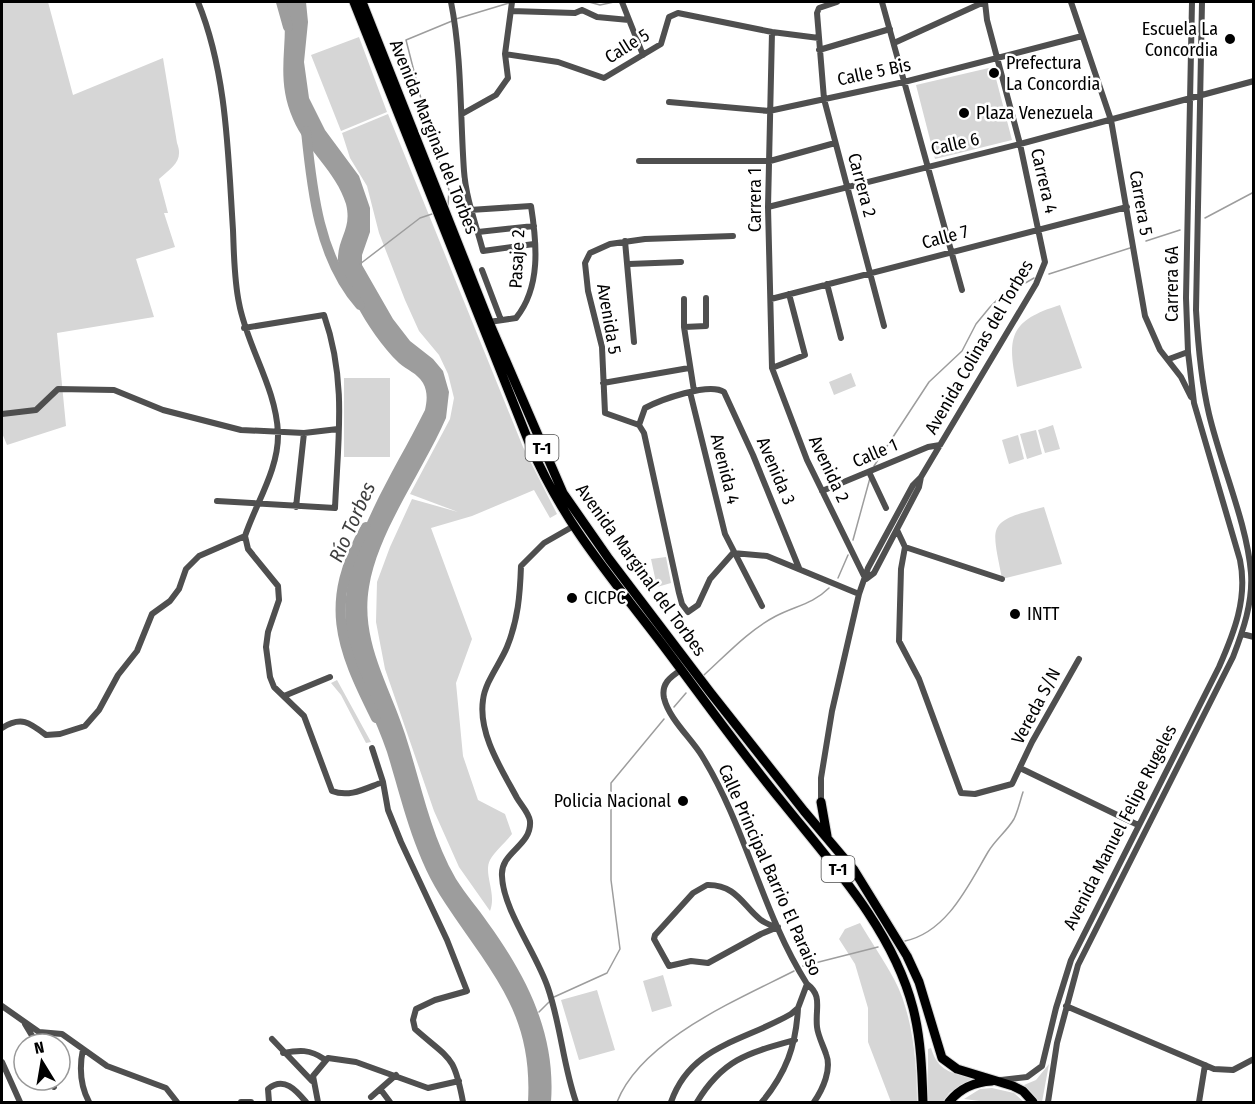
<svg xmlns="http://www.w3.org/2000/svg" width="1255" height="1104" font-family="'Fira Sans Condensed',sans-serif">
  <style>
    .green { fill: #d6d6d6 }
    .water { fill: #9d9d9d }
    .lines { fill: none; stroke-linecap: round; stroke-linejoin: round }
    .stream { stroke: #9d9d9d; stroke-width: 1.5 }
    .river { stroke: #9d9d9d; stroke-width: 10 }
    .highway-casing { stroke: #dbdbdb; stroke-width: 11 }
    .minor { stroke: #4f4f4f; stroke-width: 6 }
    .highway { stroke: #000; stroke-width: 9 }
    .poi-dot { fill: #000; stroke: #fff; stroke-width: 2 }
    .labels { text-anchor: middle; stroke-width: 5; stroke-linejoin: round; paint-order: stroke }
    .shield { fill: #fff; stroke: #4c4c4c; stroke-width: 1.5 }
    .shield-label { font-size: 16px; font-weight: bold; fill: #000 }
    .poi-label { font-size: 18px; fill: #000; stroke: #fff; text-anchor: start }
    .street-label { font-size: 18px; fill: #000; stroke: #fff }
    .water-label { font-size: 20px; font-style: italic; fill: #3e3e3e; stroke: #fff }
  </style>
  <rect width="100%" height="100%" fill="#fff"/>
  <path class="green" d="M2 2H48L73 95 163 58 177 143C184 161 172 167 159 179L168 213H164L175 247 136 259 154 317 57 333 66 426 7 445 2 433Z
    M359 37 387 112 341 131 311 55Z
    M993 67 1012 140 935 159 916 85Z
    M388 114 523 447 557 514 550 518 534 490 472 516 431 528 472 639 456 683 463 756 478 800 505 814 512 834C506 842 495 851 490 860 483 874 497 893 490 911L459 867 434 811 385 669 376 622 377 582 390 547 412 499 458 512 410 494 450 419 454 398 448 374 439 355 419 331 405 300 379 233 367 186 350 158 342 133Z
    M1060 305 1082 368 1017 387C1007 338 1008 321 1060 305Z
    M851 373 856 386 834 395 829 382Z
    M344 378H390V457H344Z
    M1053 425 1060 449 1045 453 1038 430Z
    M1036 430 1042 454 1027 459 1020 434Z
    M1018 435 1024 459 1009 464 1002 440Z
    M1044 507 1062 564 1002 579C992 525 985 522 1044 507Z
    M666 557 671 583 657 587 651 559Z
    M337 680 371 742 366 743 341 695 331 683Z
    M860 923C871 942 884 960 894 979 913 1014 917 1064 917 1102H891L868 1042V1008L855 964 839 939 845 929Z
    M663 975 672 1006 652 1012 643 981Z
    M597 990 615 1050 579 1060 561 1000Z
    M931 1048C938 1071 951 1073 973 1078L949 1093 943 1102H928V1049Z
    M1049 1064 1042 1102H1038L1024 1085 1036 1080Z
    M992 1088 1014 1093 1024 1102H987L964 1099 980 1089Z"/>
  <path class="water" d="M283 2H306L308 22 304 62 309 98 325 130 359 176 370 208V232L362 255V265L393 319 410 341 433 359 443 371 449 392 446 418C423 471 378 531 369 587 360 641 389 684 405 734 421 783 430 834 456 879 466 895 478 908 488 923 527 977 556 1034 551 1102H528C533 1012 491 973 445 903 414 857 403 804 387 752 376 719 358 688 350 654 328 564 387 487 425 410 427 401 428 392 423 383 417 373 407 370 399 363 382 347 367 324 356 304 348 289 337 274 338 257 339 236 352 228 346 204 336 171 306 150 293 119 274 75 290 44 283 2Z"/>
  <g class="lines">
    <path class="stream" d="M589 2 600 5 614 2
      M456 19 509 3
      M448 205 449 190 431 138 406 40 452 21
      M1205 218 1254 192
      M1146 241 1180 230
      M360 264 420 218 432 214
      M1049 274 1130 248
      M874 466 929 382 962 351 976 324 990 307 999 298 1034 278
      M853 540 870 478
      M838 578 848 555
      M704 675C726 655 749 630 776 616 795 606 813 604 829 588
      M674 707 686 693
      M905 941C947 932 968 886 988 852 995 840 1007 831 1014 819 1018 811 1020 801 1023 792
      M803 966 878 947
      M554 997 607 973 620 949 611 880V783L664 719
      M539 1012 549 1002
      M617 1102C641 1040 737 1000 794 971"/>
    <path class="river" d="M281 2 288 27
      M306 131C312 191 319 258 360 305
      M366 527C323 603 340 646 376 718"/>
    <g class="highway-casing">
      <path id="highway" d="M354 2 530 445C564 524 611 577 662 644 702 697 741 752 783 803 832 864 893 930 913 1008 921 1039 922 1071 923 1102
        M362 2 489 322 563 493 609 559 710 692 804 811 854 870 907 956 919 982 942 1058 957 1069 1013 1086 1023 1091 1033 1102
        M821 802 827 836
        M949 1102C960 1088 974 1082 992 1081"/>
    </g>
    <path class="minor" d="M198 2C227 73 228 154 233 230 234 254 234 279 239 303 247 347 276 387 278 433 279 469 256 503 245 536
      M451 2C462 57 460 115 464 171 466 199 476 224 483 251L534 244
      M622 2 643 55
      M837 2 819 8 817 13 824 99 884 326
      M882 2 962 290
      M1071 2 1111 120 1145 316 1160 350 1181 377 1191 397
      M582 10 597 17 629 20
      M511 11 575 13 582 10
      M772 32 768 207 772 368 807 460 865 578
      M894 43 984 2
      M819 50 890 29
      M505 54 558 62 604 78 661 44 669 17 678 13 772 32 819 38
      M669 102 769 111 904 82 1082 36
      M462 114 496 95 508 78 505 54 512 2
      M639 161H770L835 143
      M768 207 1020 144 1254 81
      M470 210 531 206C537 244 541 287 516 318L489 322
      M478 232 534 226
      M733 236 645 239 610 244 590 253 585 263 588 291 602 347 605 413 639 425 644 433 679 593 682 604 688 612 698 605 710 579 733 553 767 556 859 594
      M625 241 634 342
      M629 264 681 262
      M482 270 501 320
      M827 284 841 338
      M684 299V327L694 391
      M771 299 1127 207
      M684 327 706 326V298
      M1169 359 1188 352
      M772 368 805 355 789 294
      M603 383 689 368
      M690 392 725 534 762 606
      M2 414 36 410 58 389 114 390 163 410 241 430 304 433 338 429
      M639 425 645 408C660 400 709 382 724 392L753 455 799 568
      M869 472 886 508
      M822 491 928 447 940 445
      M217 501 335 508C338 439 347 381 324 315L244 328
      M296 507 304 433
      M572 527 544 543 521 566C520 595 518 620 507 647 500 664 485 682 483 700 478 734 502 770 517 798 521 805 529 813 530 821 532 846 500 852 502 876 503 910 537 954 548 988 561 1026 563 1065 576 1102
      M897 530 905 547
      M245 536 248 549 278 586 279 600 268 632 266 647 270 677 274 687 304 716 332 791C350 798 366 788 383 782L388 810 401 842 447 940 467 991 435 1000 416 1009 413 1020 415 1029C450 1060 454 1054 463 1102
      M905 547 901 569 899 641 919 679 961 793 975 794 1012 784 1032 742 1079 659
      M905 547 1002 579
      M866 579 874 573 919 487 921 477
      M1242 634 1254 637
      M284 696 330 677
      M2 728C21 716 29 722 46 735L60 734 85 726 99 710 118 675 137 651 152 614 170 601 179 589 186 569 199 556 245 536
      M372 748 383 782
      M1020 768 1138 825
      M821 802V778L832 711 859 594 868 568 913 485 921 477 1036 284 1045 262 1020 144 987 20 985 2
      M707 885C745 884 746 922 778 927L761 934 708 963 691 961 669 966 654 939 655 935 693 893Z
      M807 984C823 996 815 1008 817 1027 818 1036 823 1045 826 1054 832 1069 823 1089 814 1102
      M2 1006 39 1032 62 1034 107 1066 166 1088 177 1102
      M1066 1006 1214 1069 1233 1070 1254 1059
      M25 1024 37 1044
      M272 1039 312 1081
      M83 1049C79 1068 80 1085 89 1102
      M283 1053C299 1050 310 1049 324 1059
      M2 1062 20 1102
      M52 1080 54 1087
      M1001 1080 1027 1077 1042 1066 1056 1008 1071 960 1219 667C1234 633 1248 598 1240 560L1194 403 1188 352 1186 298 1192 2
      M381 1090 390 1102
      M371 1097 396 1075
      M241 1102H251
      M269 1102 268 1089C284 1076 296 1090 306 1102
      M318 1102 313 1076 328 1058 356 1062 428 1088 459 1081
      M671 1102C691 1045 743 1042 791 1014L798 1008 807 984C762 913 746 827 702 756 691 738 669 719 664 698 661 684 670 677 681 670
      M697 1102C723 1059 748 1053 795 1040
      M762 1102C786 1073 796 1046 798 1008
      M1048 1102 1057 1043 1078 965 1233 657C1243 631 1253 602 1251 573 1247 523 1221 465 1209 414 1201 380 1198 345 1196 310L1202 2
      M1199 1102 1205 1065"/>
    <use href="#highway" class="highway"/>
  </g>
  <g class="poi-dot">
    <circle cx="1230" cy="39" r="6"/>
    <circle cx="994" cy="73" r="6"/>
    <circle cx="964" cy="113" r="6"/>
    <circle cx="572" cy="598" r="6"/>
    <circle cx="1015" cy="614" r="6"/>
    <circle cx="683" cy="801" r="6"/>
  </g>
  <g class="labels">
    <g class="shield">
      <rect x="525.5" y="435" width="33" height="26" rx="4.5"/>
      <rect x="821.5" y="856" width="33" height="26" rx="4.5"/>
    </g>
    <g class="shield-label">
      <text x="542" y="454">T-1</text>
      <text x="838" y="875">T-1</text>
    </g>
    <g class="poi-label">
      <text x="1218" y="35" text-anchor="end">Escuela La<tspan x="1218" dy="21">Concordia</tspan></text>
      <text x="1006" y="69">Prefectura<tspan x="1006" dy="21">La Concordia</tspan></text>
      <text x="976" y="119">Plaza Venezuela</text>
      <text x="584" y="604">CICPC</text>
      <text x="1027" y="620">INTT</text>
      <text x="671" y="807" text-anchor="end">Policia Nacional</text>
    </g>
    <g class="street-label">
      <text transform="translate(627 46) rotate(-32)" y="6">Calle 5</text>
      <text transform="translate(874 72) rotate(-12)" y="6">Calle 5 Bis</text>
      <text transform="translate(434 137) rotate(68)" y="6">Avenida Marginal del Torbes</text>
      <text transform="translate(955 144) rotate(-13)" y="6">Calle 6</text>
      <text transform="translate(1044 181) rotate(77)" y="6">Carrera 4</text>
      <text transform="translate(862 185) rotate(75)" y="6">Carrera 2</text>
      <text transform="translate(755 200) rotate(-90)" y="6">Carrera 1</text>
      <text transform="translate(1141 203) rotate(80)" y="6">Carrera 5</text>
      <text transform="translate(945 237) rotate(-15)" y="6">Calle 7</text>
      <text transform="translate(517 259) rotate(-87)" y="6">Pasaje 2</text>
      <text transform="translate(1172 284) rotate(-90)" y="6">Carrera 6A</text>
      <text transform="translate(609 319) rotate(80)" y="6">Avenida 5</text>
      <text transform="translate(979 347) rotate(-60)" y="6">Avenida Colinas del Torbes</text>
      <text transform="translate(875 453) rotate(-23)" y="6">Calle 1</text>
      <text transform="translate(725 469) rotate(76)" y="6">Avenida 4</text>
      <text transform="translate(829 469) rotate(65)" y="6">Avenida 2</text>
      <text transform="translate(776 471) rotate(67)" y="6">Avenida 3</text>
      <text transform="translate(641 570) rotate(54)" y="6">Avenida Marginal del Torbes</text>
      <text transform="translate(1036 706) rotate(-62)" y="6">Vereda S/N</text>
      <text transform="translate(1120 827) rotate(-63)" y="6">Avenida Manuel Felipe Rugeles</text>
      <text transform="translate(770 870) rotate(66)" y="6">Calle Principal Barrio El Paraiso</text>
    </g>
    <g class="water-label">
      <text transform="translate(352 522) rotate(-66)" y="7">Río Torbes</text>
    </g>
  </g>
  <rect width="1255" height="1104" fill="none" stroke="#000000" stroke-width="6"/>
  <g transform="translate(42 1062) rotate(349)"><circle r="28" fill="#ffffff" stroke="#999999" stroke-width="1.5"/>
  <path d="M0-4.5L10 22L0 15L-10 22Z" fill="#000000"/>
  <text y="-9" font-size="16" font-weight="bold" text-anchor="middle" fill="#000000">N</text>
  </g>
</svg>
